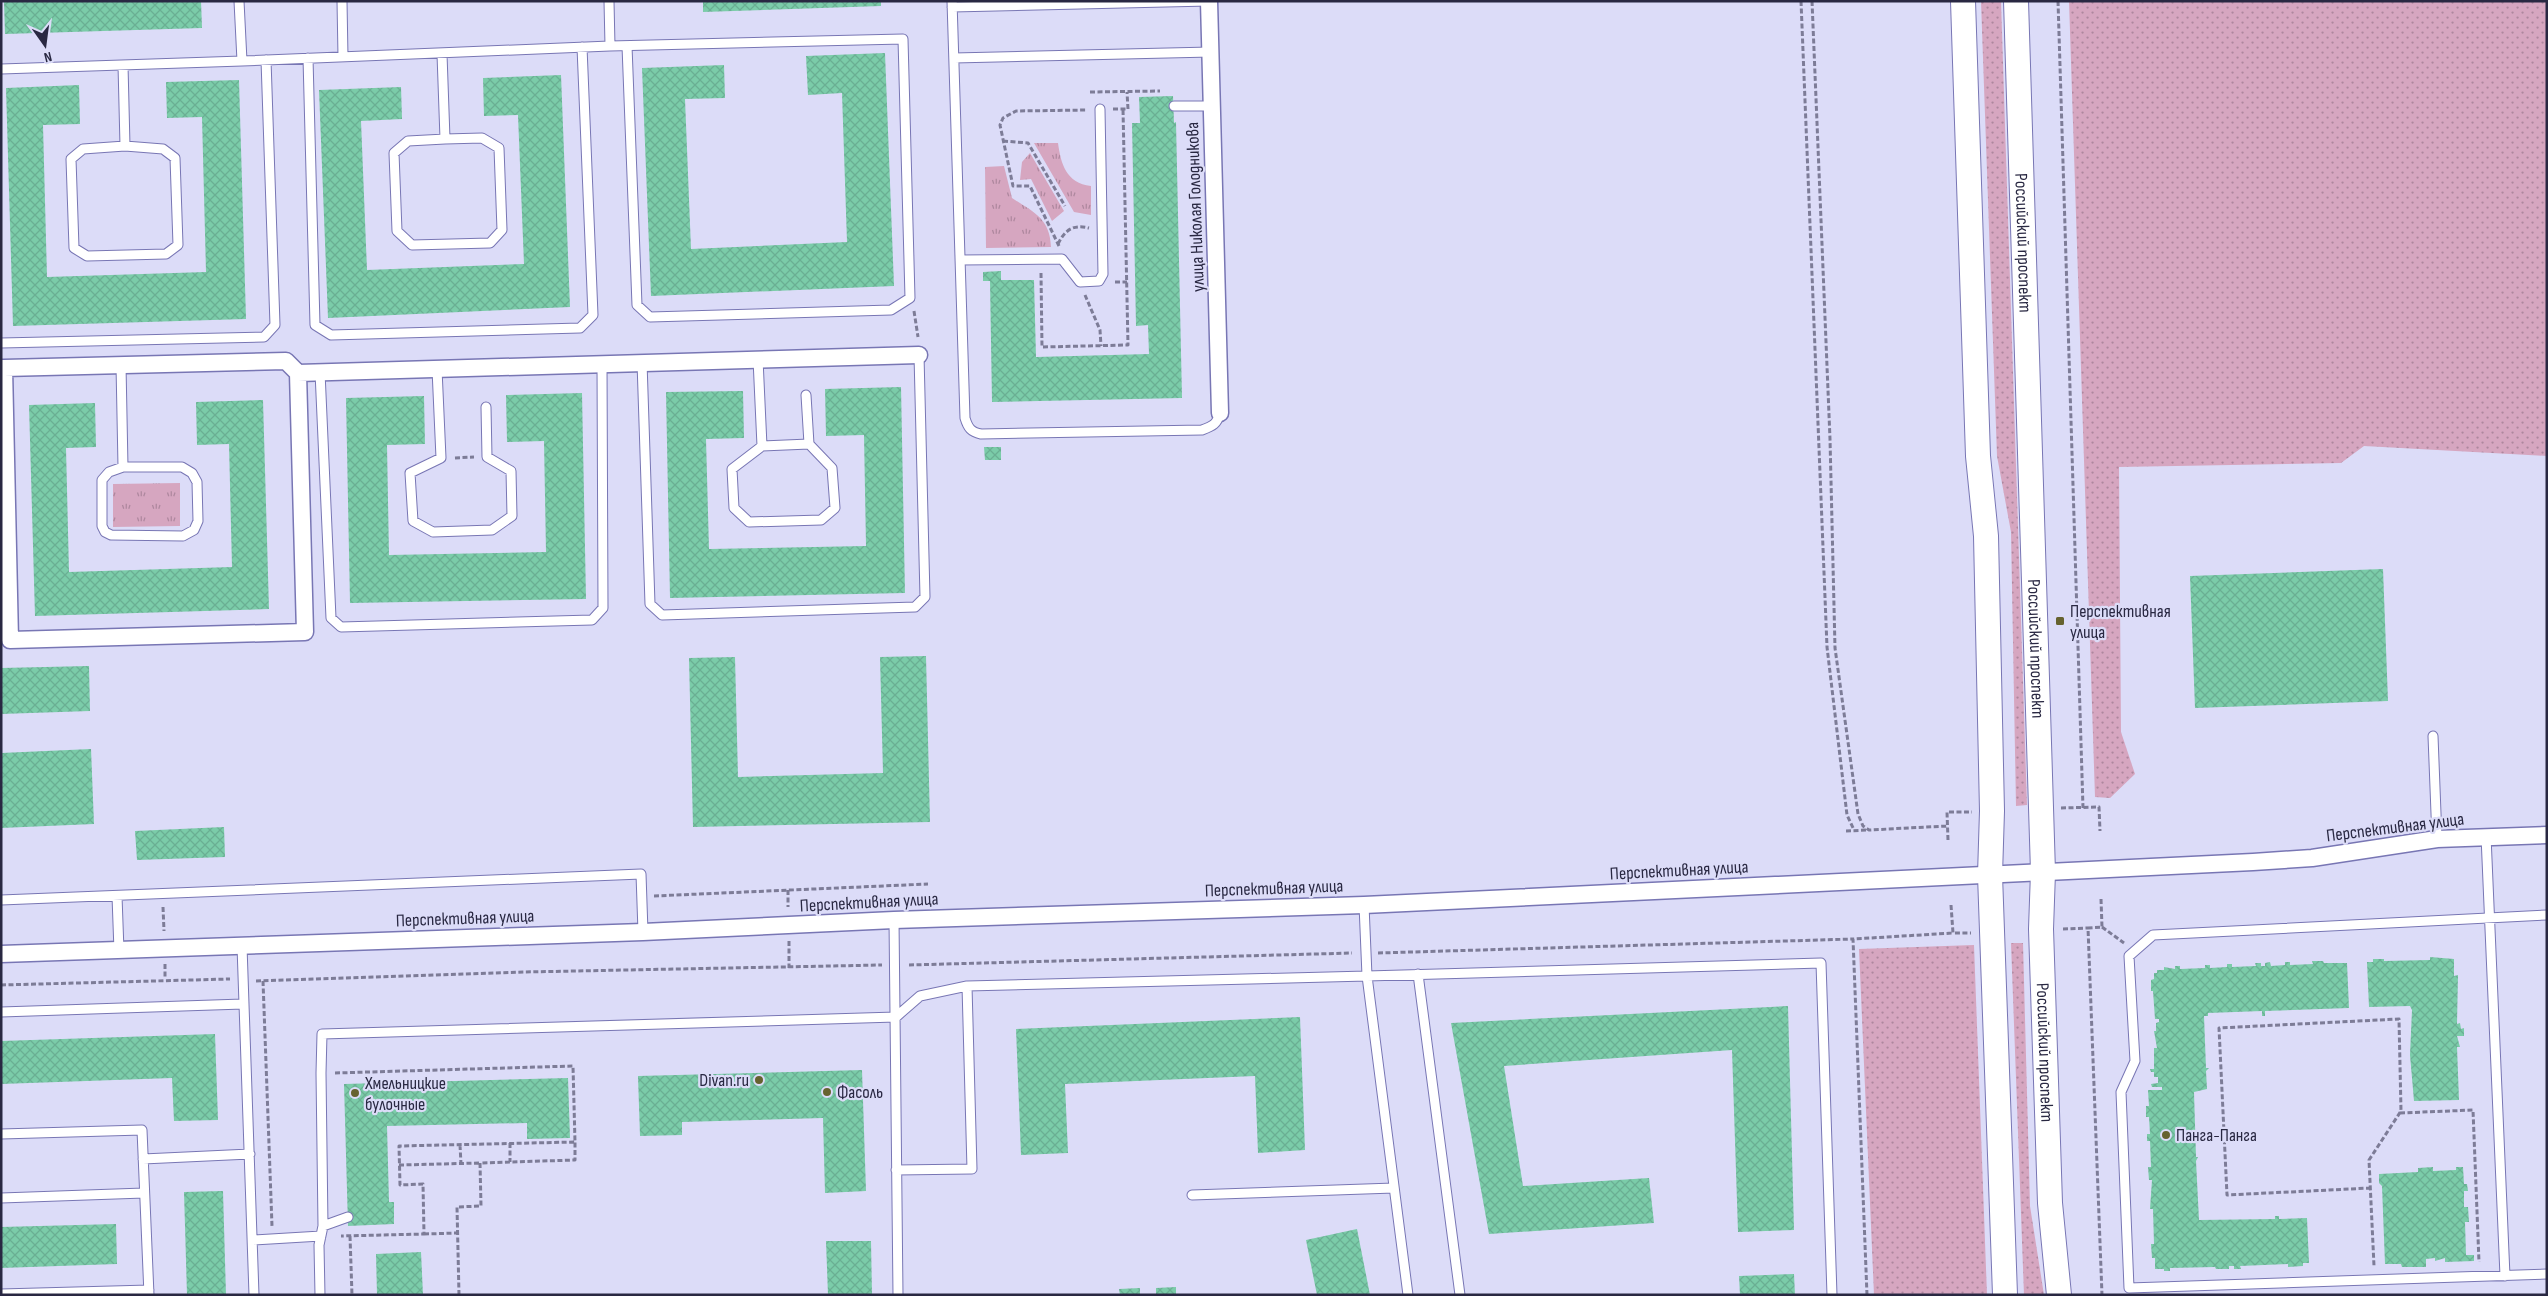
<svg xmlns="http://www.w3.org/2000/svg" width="2548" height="1296" font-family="'Sofia Sans Condensed',sans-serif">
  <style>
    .grass { fill: url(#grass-dots) }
    .park { fill: url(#park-tufts) }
    .building { fill: url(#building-cross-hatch) }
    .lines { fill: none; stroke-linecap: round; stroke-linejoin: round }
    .service-casing { stroke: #7876b4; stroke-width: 11 }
    .minor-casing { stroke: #7876b4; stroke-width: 19 }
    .secondary-casing { stroke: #7876b4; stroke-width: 26 }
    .path { stroke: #7d7c97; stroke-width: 3; stroke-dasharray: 5 2.5; stroke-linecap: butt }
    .service { stroke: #fff; stroke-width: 9 }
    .minor { stroke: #fff; stroke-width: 16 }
    .secondary { stroke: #fff; stroke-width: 24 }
    .poi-dot { fill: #66622f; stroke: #dcdcf8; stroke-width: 2 }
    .labels { text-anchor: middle; stroke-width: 4.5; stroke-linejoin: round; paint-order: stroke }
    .street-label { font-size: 18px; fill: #292842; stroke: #dcdcf8 }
    .poi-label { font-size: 18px; fill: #292842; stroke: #dcdcf8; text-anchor: start }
  </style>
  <defs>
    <pattern id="grass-dots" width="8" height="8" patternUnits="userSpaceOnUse" patternTransform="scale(1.25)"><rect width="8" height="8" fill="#d6a6c0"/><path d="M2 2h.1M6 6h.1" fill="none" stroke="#ae879e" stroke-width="1.8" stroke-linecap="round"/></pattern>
    <pattern id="park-tufts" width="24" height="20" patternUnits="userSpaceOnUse" patternTransform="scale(1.25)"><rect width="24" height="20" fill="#d6a6c0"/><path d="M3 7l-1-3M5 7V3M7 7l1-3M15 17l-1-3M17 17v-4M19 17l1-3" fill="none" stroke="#ae879e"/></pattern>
    <pattern id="building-cross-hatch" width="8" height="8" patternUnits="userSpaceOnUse" patternTransform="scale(1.25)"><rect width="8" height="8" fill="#7bcca9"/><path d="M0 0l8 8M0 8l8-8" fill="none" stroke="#6aaf93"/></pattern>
  </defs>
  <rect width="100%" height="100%" fill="#dcdcf8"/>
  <path class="grass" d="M1981 1H2001L2027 805 2016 806 2011 532 1997 456Z
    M2069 1H2547V456L2364 446 2341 463 2119 467 2121 732 2135 774 2110 798 2095 797Z
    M2011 943H2023L2030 1206 2044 1295H2024Z
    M1974 945 1987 1295H1874L1859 949Z"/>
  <path class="park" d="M1034 143H1058C1061 164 1066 183 1091 186V215L1074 212Z
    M1030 153 1064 211 1052 221 1031 179 1020 180 1022 162Z
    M1004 166 1012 198C1033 212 1050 218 1051 247L986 248 985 167Z
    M180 483V526L113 527V484Z"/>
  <path class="building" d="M4 1H201L202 28 5 34Z
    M703 1H881V6L703 12Z
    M885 53 894 286 651 296 642 68 724 65 725 98 685 99 691 249 847 242 842 93 808 95 806 56Z
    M561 75 570 307 328 318 319 90 401 87 402 119 361 121 367 270 524 264 518 115 484 116 483 78Z
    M239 80 246 319 13 326 6 88 79 85 80 124 43 125 47 277 206 272 202 117 167 118 166 82Z
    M1173 96 1174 123 1176 122 1182 398 992 402 990 281H983V272L1001 271V280H1034L1036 357 1149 354 1148 325 1136 326 1132 123H1140L1139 97Z
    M901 387 905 593 670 598 666 392 743 391 744 438 706 439 709 549 866 546 864 435 826 436 825 389Z
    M582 393 586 599 350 603 346 398 424 396 425 444 387 445 389 555 546 552 544 441 507 442 506 395Z
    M263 400 269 609 35 616 29 405 95 403 96 447 66 448 69 572 232 567 229 444 197 445 196 402Z
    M984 447H1001V460H985Z
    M2383 569 2388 701 2195 708 2190 576Z
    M926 656 930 822 693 827 689 658 735 657 738 777 883 773 880 657Z
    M89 666 90 711 1 714V668Z
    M91 749 94 824 1 828V753Z
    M224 827 225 857 137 860 135 831Z
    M2430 957 2454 959V976L2458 975 2457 1024 2460 1023 2461 1029 2464 1028V1036H2457L2460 1047H2457L2459 1100 2414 1101 2410 1055 2412 1010 2410 1006 2369 1007 2367 962H2373V959H2384V961L2430 960Z
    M2312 961H2323L2324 963H2347L2349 1008 2265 1011V1016H2262V1011L2208 1013V1016H2204L2206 1068H2209L2206 1071 2207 1089 2194 1092 2196 1157H2198L2196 1161 2199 1220 2275 1219V1216H2279V1219L2307 1218 2309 1263H2303V1266L2288 1267V1264L2240 1266 2241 1269H2234V1266H2229V1269H2216L2215 1267 2170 1268V1271H2164V1269H2155V1258H2152L2151 1244H2154L2153 1209H2150L2152 1180H2149L2148 1167H2151L2150 1141H2147V1134H2150L2149 1117H2146V1106H2149L2148 1090H2162V1087H2152L2151 1084 2158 1083V1077H2154V1072H2151L2150 1069H2154V1048H2157L2154 1031H2156V1023L2159 1022V1019H2155L2153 991H2151V980L2154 979V973H2157V970H2164V967L2175 969V966H2180V969L2205 968V965H2210V968L2227 967V964H2232V967L2256 966 2255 963H2261V966H2265V963L2270 962 2271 966 2285 965V962H2290V965L2313 964Z
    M1788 1006 1794 1230 1738 1232 1732 1050 1504 1066 1523 1186 1649 1178 1654 1223 1489 1234 1451 1023Z
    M1300 1017 1305 1150 1258 1153 1255 1076 1065 1084 1068 1153 1021 1155 1016 1029Z
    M215 1034 218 1120 174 1121 172 1078 1 1084V1041Z
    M862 1070 866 1191 825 1193 823 1118 682 1122V1135L640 1136 638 1076Z
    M568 1078 570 1138 527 1139V1123L387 1126 389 1202H394V1224L348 1226 344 1084Z
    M2433 1167V1171L2456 1170V1167H2463L2464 1184H2467L2468 1191H2464V1207H2468L2469 1222H2465L2466 1255H2474V1261L2445 1262V1258L2435 1261V1258L2426 1259V1267H2402L2401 1264H2385L2382 1186 2379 1183V1174L2418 1172V1168Z
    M223 1191 226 1295H187L184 1192Z
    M116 1224 117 1264 1 1268V1227Z
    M1357 1229 1370 1295H1317L1306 1240Z
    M826 1241H871L872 1295H828Z
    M421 1252 423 1295H377L376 1254Z
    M1794 1274 1795 1295H1740L1739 1276Z
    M1176 1287V1295H1156V1288Z
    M1140 1288V1295H1120L1119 1289Z"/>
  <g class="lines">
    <g class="service-casing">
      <path id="service" d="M239 1 242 61 610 46 609 1
        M342 1 343 57
        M952 1 965 418C968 428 971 432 981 434L1202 430C1213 426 1217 424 1220 413
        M952 7 1209 1
        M610 46 903 39 910 298 891 310 650 317 637 305 627 46
        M442 54 445 139 408 141 394 153 397 231 412 245 490 243 502 230 499 148 482 138 445 139
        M308 58 315 325 331 335 580 328 593 315 582 47
        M954 58 1211 52
        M123 65 125 146 83 149 71 159 74 248 87 256 166 254 178 245 175 158 163 149 125 146
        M1 69 242 61
        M1174 106H1212
        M960 260 1062 259 1080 282 1099 281 1103 274 1100 109
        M1 343 264 337 275 325 266 60
        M758 359 762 446 732 469 734 508 749 522 821 520 835 508 832 468 809 444 806 395
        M642 362 650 604 662 615 915 607 925 597 919 355
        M121 365 123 467
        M437 369 441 458 410 473 413 521 433 532 492 530 512 516 511 471 487 457 486 407
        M320 372 331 618 341 627 592 620 603 608 602 363
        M762 446 809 444
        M123 467H182L192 473 197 482 198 521 194 530 183 536 111 535 105 532 102 526V480L109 472Z
        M2433 736 2437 839
        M2486 836 2505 1276
        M117 896 119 951
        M1 900 641 874 643 932
        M2547 915 2153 935 2129 956 2135 1061 2121 1092 2129 1288 2547 1274
        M894 920 898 1295
        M242 946 254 1295
        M1418 974 1460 1295
        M1 1012 243 1004
        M1 1134 142 1130 149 1295
        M143 1159 250 1154
        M896 1170 972 1169 967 986
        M1192 1195 1394 1188
        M1 1198 144 1193
        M323 1226 348 1217
        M253 1240 321 1236
        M1 1294 149 1290
        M320 1295 319 1245 323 1226 321 1073 322 1034 896 1017 920 996 967 986 1367 976 1364 905
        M1408 1295 1367 976 1821 963 1832 1295"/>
    </g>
    <g class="minor-casing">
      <path id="minor" d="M1209 1 1220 413
        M1 368H4L286 361 298 373 305 632 10 640 4 368
        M298 373 919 355
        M1 954 643 932 894 920 1364 905 2253 862 2312 858 2437 839 2547 835"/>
    </g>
    <g class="secondary-casing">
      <g id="secondary">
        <path d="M1963 1 1978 456 1986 536 1992 811 1990 875 2005 1295"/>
        <path id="s1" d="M2016 1 2043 872 2041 929 2050 1203 2059 1295"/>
      </g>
    </g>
    <path class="path" d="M1801 1 1827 647 1847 815 1854 830
      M1812 1 1830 439 1835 648 1858 814 1863 826 1869 830 1948 826
      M2058 1 2083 808
      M1090 92 1160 91
      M1113 109H1128L1127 92
      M1003 141 1028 143 1065 206
      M1058 244C1065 230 1073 224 1089 228
      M1059 246 1030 186H1013L1000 125 1003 118 1016 111 1087 110
      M1041 273 1042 347 1128 345 1123 109
      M1115 282H1127
      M1085 295 1100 330 1101 346
      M914 311 918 337
      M455 458 474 457
      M2061 808 2099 807 2100 831
      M1846 831 1868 830
      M1948 840 1947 812H1972
      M788 890V907
      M654 896 928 884
      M2101 899 2102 927 2088 928 2102 1295
      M1951 905 1953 933H1971
      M163 907 164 931
      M2102 927 2124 943
      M2063 929 2088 928
      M789 941V968
      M1378 953 1853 939
      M165 964V979
      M909 965 1352 953
      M256 981 524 972 882 965
      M263 981 272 1226
      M1 985 230 979
      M335 1073 573 1066 575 1142 399 1146 400 1185 423 1184 424 1234 341 1236
      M2400 1113 2473 1110 2479 1262
      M510 1143V1162
      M460 1145 461 1164
      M399 1165 480 1163
      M2371 1188 2227 1195 2219 1028 2399 1019 2401 1111 2369 1160 2374 1266
      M424 1234 458 1233
      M350 1236 352 1295
      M459 1295 457 1207 481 1206 480 1163 575 1160V1142
      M1867 1295 1853 939 1953 933"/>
    <use href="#service" class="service"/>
    <use href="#minor" class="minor"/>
    <use href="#secondary" class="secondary"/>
  </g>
  <g class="poi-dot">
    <rect x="2055" y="616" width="10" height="10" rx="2.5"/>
    <circle cx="759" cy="1080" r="5"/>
    <circle cx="827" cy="1092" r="5"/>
    <circle cx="355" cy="1093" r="5"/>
    <circle cx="2166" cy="1135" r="5"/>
  </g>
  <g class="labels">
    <g class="street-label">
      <text transform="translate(1195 207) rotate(-92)" y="6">улица Николая Голодникова</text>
      <text dy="6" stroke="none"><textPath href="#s1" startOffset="242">Российский проспект</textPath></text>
      <text dy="6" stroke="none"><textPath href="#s1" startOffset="648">Российский проспект</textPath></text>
      <text transform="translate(2395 827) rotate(-7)" y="6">Перспективная улица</text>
      <text transform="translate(1679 870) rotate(-3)" y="6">Перспективная улица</text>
      <text transform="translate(1274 888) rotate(-2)" y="6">Перспективная улица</text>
      <text transform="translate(869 902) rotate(-3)" y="6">Перспективная улица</text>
      <text transform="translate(465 918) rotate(-2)" y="6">Перспективная улица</text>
      <text dy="6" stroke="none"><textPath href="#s1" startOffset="1052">Российский проспект</textPath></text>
    </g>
    <g class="poi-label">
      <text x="2070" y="617">Перспективная<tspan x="2070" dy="21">улица</tspan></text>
      <text x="749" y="1086" text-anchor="end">Divan.ru</text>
      <text x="365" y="1089">Хмельницкие<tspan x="365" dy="21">булочные</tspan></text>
      <text x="837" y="1098">Фасоль</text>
      <text x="2176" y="1141">Панга-Панга</text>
    </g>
  </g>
  <rect width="2548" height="1296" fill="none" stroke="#292842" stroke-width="5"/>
  <g transform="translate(45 45) rotate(166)" stroke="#dcdcf8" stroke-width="4" paint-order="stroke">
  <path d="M0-4L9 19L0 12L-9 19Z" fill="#292842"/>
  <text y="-8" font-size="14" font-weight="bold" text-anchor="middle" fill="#292842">N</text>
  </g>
</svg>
